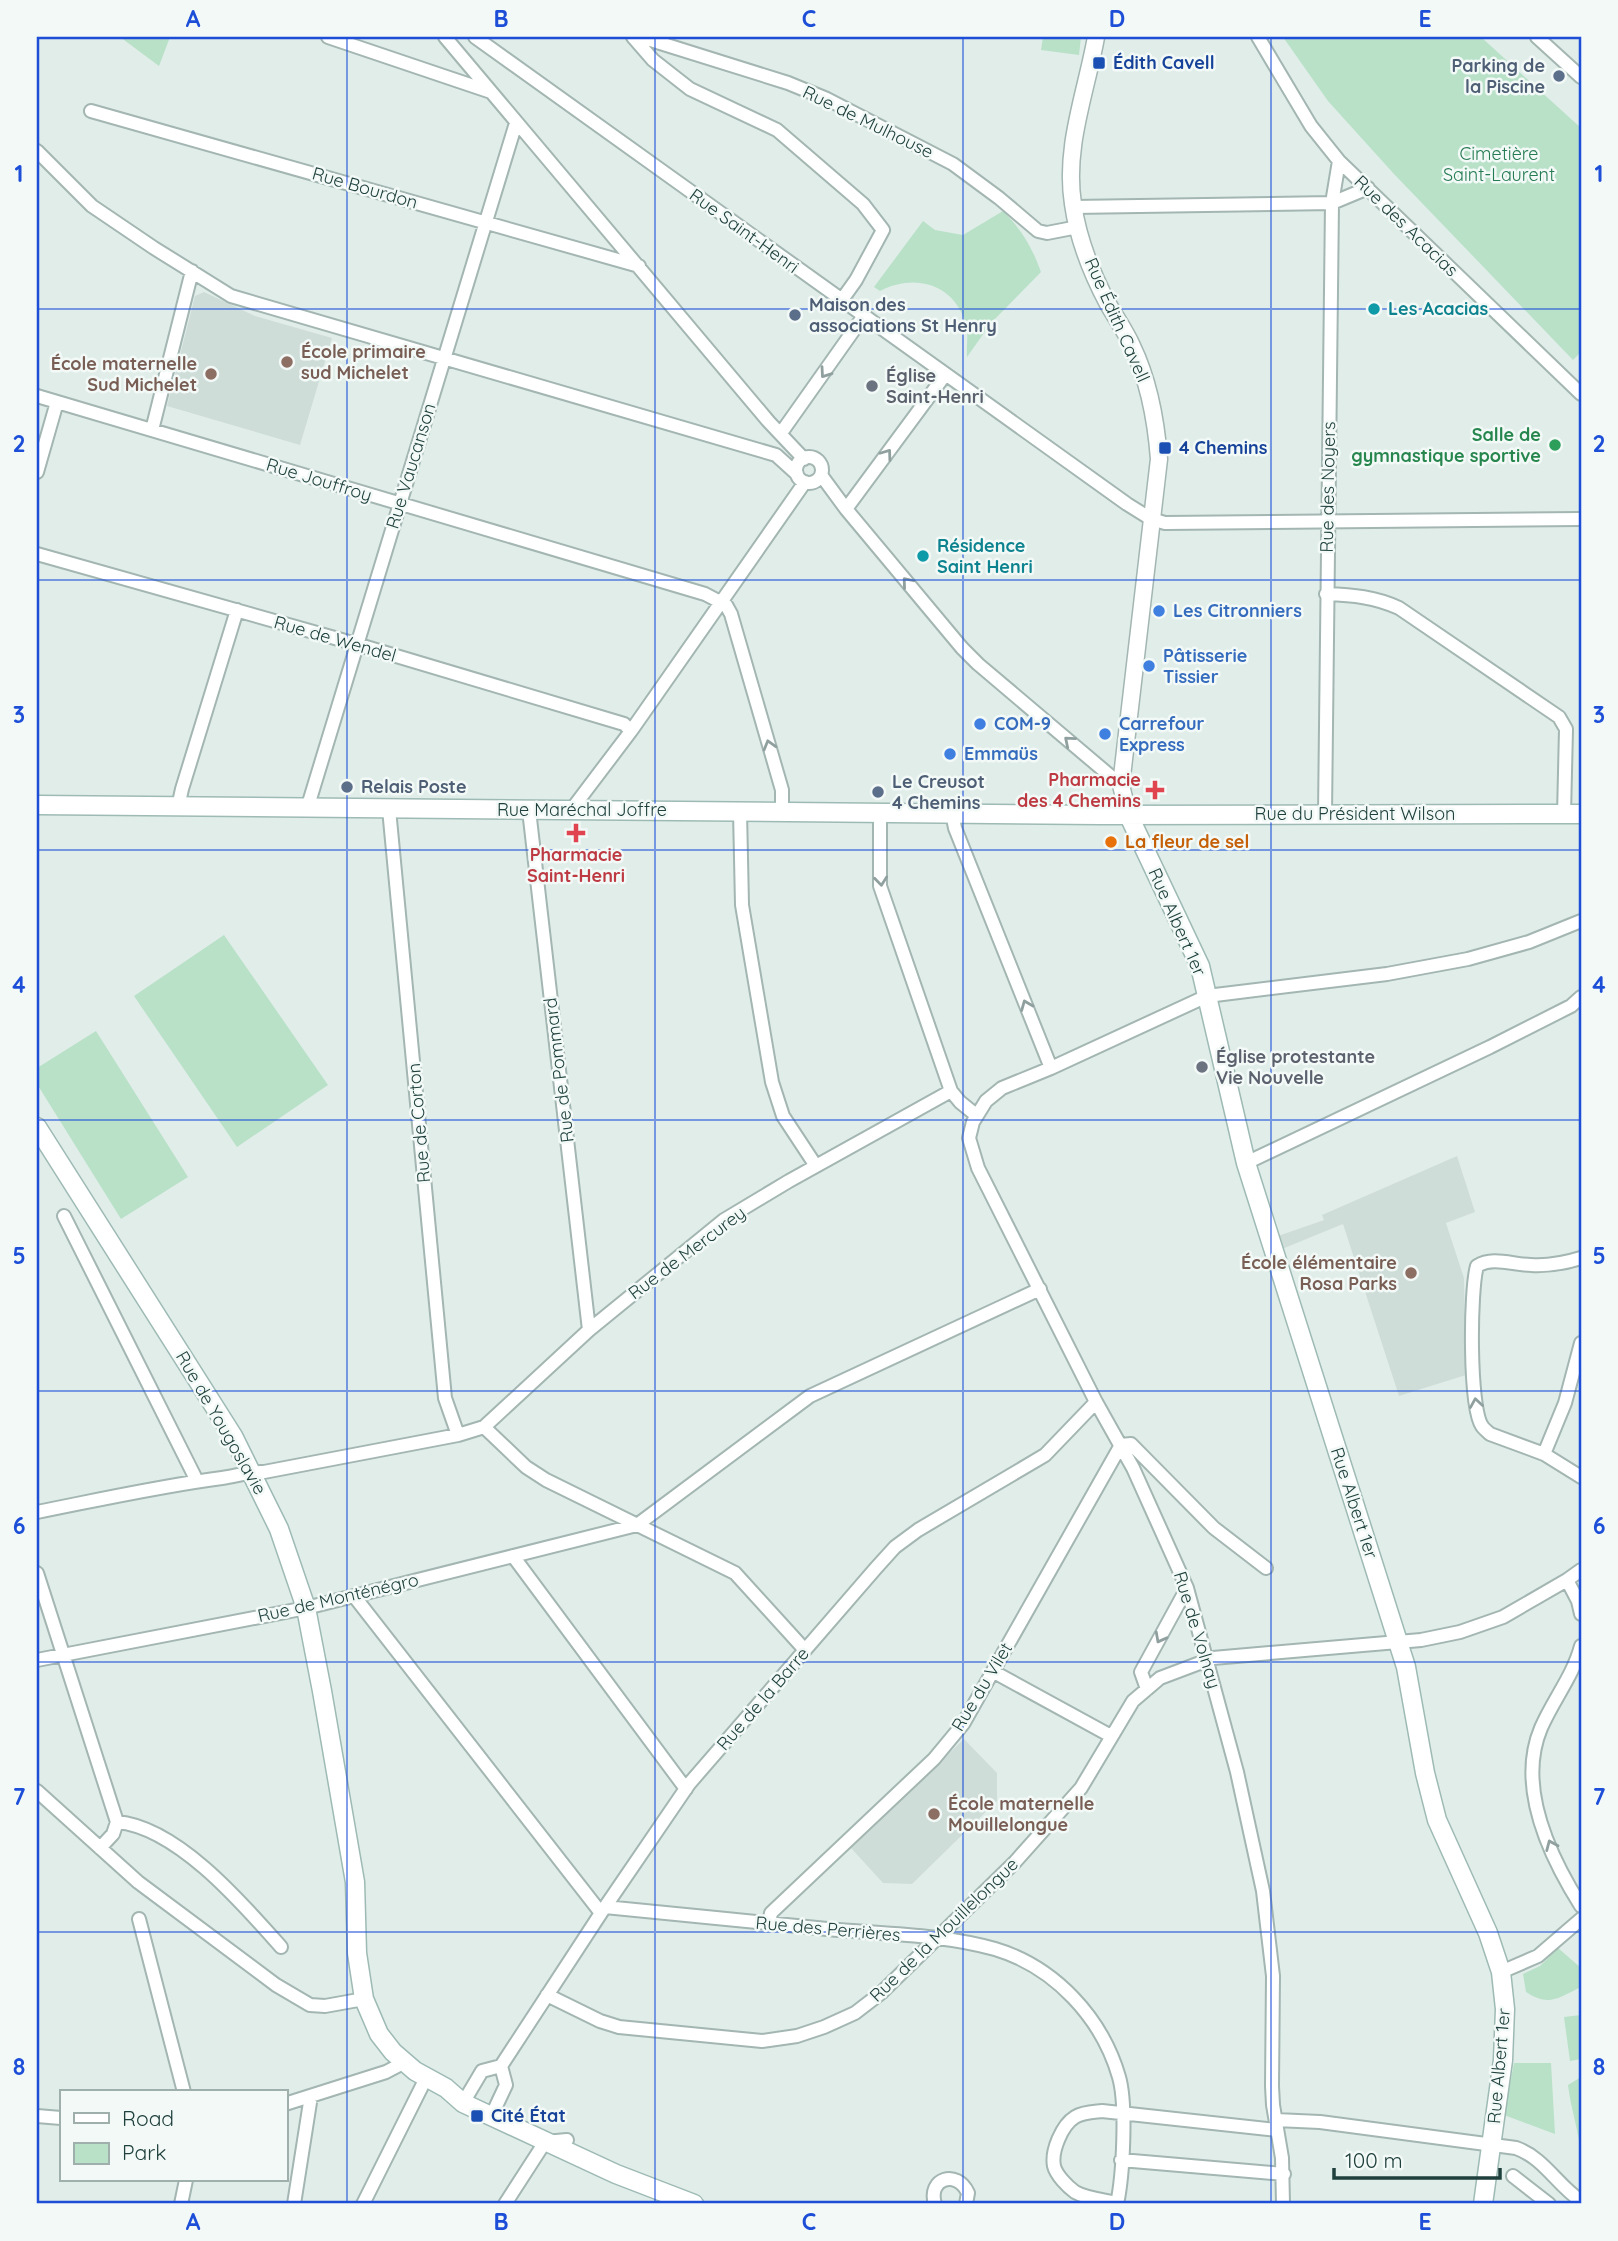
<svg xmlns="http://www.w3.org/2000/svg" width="1618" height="2241" font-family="Quicksand,sans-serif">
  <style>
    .built { fill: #cfddd9 }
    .green { fill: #b8e1c8 }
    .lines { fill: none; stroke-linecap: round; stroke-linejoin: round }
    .minor-casing { stroke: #a3b6b2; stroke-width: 16 }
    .tertiary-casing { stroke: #a3b6b2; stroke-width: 19 }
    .secondary-casing { stroke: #9ebab4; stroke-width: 21 }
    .minor { stroke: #fff; stroke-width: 12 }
    .tertiary { stroke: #fff; stroke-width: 16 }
    .secondary { stroke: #fff; stroke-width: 18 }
    .oneway { stroke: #8fa09e }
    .grid { fill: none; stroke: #1d4ed8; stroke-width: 2; stroke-opacity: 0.55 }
    .transit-dot { fill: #1a4fb4; stroke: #f2f9f7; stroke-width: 2.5 }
    .service-dot { fill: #5c6f8a; stroke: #f2f9f7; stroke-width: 2.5 }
    .culture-dot { fill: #0f9aa8; stroke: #f2f9f7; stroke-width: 2.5 }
    .education-dot { fill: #8d6e63; stroke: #f2f9f7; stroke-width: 2.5 }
    .worship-dot { fill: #6b7280; stroke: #f2f9f7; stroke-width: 2.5 }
    .leisure-dot { fill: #2e9e5b; stroke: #f2f9f7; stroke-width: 2.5 }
    .shop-dot { fill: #3f7fe0; stroke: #f2f9f7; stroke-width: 2.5 }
    .health-dot { fill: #e0444e; stroke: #f2f9f7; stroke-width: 2.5 }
    .food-dot { fill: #e8710a; stroke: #f2f9f7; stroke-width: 2.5 }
    .labels { text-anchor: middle; stroke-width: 5; stroke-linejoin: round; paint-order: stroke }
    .transit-label { font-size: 18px; font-weight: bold; fill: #164399; stroke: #f2f9f7; text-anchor: start }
    .service-label { font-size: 18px; font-weight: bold; fill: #4e5e75; stroke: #f2f9f7; text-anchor: start }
    .street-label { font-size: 18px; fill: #1f403c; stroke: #f2f9f7 }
    .park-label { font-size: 18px; fill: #257b52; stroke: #f2f9f7 }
    .culture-label { font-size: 18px; font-weight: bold; fill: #0d838f; stroke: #f2f9f7; text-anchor: start }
    .education-label { font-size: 18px; font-weight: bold; fill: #785e54; stroke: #f2f9f7; text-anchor: start }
    .worship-label { font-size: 18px; font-weight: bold; fill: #5b616d; stroke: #f2f9f7; text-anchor: start }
    .leisure-label { font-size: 18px; font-weight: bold; fill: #27864d; stroke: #f2f9f7; text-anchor: end }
    .shop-label { font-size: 18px; font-weight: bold; fill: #366cbe; stroke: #f2f9f7; text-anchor: start }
    .health-label { font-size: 18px; font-weight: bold; fill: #be3a42; stroke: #f2f9f7; text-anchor: end }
    .food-label { font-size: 18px; font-weight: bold; fill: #c56008; stroke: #f2f9f7; text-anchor: start }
    .neatline { fill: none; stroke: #1d4ed8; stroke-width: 2.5 }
    .grid-label { font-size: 23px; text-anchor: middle; font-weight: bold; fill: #1d4ed8 }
  </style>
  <rect width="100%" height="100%" fill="#e1ede9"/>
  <path class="built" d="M204 292 255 316 332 338 300 445 167 406 195 296Z
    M1457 1156 1475 1212 1446 1223 1464 1278 1466 1375 1399 1396 1343 1224 1282 1249 1278 1236 1324 1220 1322 1215Z
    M964 1739 997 1773V1801L912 1884 883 1883 851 1848Z"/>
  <path class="green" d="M120 37H170L159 66Z
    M1043 37H1081L1079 55 1041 50Z
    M1283 37H1481L1581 128V352L1573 360 1394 174 1328 101Z
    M1003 211C1022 230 1032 247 1041 272L991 323 967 357C966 346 969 335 966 324 954 283 914 273 880 291L874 287 923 221 935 230 963 235Z
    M224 935 328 1085 237 1147 134 996Z
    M96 1031 188 1177 121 1219 37 1084V1068Z
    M1558 1948 1581 1968V1987C1558 1998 1549 2007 1526 1992L1523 1974 1540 1966Z
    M1581 2015V2059L1570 2061 1564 2017Z
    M1514 2063H1551L1555 2134 1504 2115Z
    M1581 2077V2156C1579 2131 1571 2110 1568 2085Z"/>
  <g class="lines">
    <g class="minor-casing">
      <path id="minor" d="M328 37 491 92
        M445 37 769 422 804 459
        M475 37 1127 504 1151 519 1165 523 1581 519
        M633 37 653 60 690 89 777 130 863 204 883 230 856 280 841 301
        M641 37 788 83 827 99 953 164 999 198 1038 231 1047 233 1078 227
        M1258 37 1311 126 1339 161 1581 394
        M1537 37 1581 77
        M91 111 639 266
        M37 151 92 206 154 248 231 296 776 455 797 474
        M1073 207 1332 203 1368 188
        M37 396 705 594 726 605 731 614 782 790V812
        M152 430 192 271
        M781 433 863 317
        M796 470a13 13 0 1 1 26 0a13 13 0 1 1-26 0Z
        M37 472 57 402
        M821 475 846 509 962 648 978 664 1121 785
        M846 509 945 375
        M37 554 356 644 624 724 631 731
        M1326 594C1353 595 1375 597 1399 608L1559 717 1566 729 1564 815
        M178 807 182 789 237 610
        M307 809 516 123
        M389 809 445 1398 458 1435
        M529 810 589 1330
        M575 810V805L631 731 805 482
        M740 811 742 905 772 1082 783 1116 816 1166
        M880 813V886L951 1091 960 1102 976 1115
        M952 813 955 828 1051 1068
        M1325 814 1332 203 1339 161
        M1246 1163 1490 1047 1571 1006 1581 997
        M64 1216 197 1481
        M1581 1258C1565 1263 1548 1266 1531 1265 1513 1265 1493 1256 1477 1266 1470 1290 1469 1407 1482 1426 1483 1428 1489 1433 1490 1434L1544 1454 1581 1477
        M484 1427 526 1467 546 1480 735 1573 805 1650
        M1121 1445 1131 1444 1214 1528 1266 1568
        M1544 1454 1565 1403 1581 1343
        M37 1512C98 1500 160 1486 222 1478 237 1476 250 1471 264 1472L458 1435 484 1427 589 1330 724 1220 789 1181 951 1091
        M513 1556 686 1789
        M37 1573 117 1822 113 1834 100 1848
        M1567 1580 1578 1601 1581 1614
        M354 1596 601 1913
        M1581 1646C1573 1676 1553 1700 1541 1728 1516 1787 1550 1857 1581 1906
        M37 1660 306 1608 637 1525 810 1396 1040 1289
        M994 1672 1111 1736
        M1147 1689 1141 1672 1187 1588
        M37 1791 138 1882 276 1985 310 2005 325 2006 364 1999
        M117 1822C177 1827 243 1904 281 1947
        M605 1907C679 1914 753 1922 827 1929 882 1934 942 1934 995 1949 1055 1967 1102 2018 1119 2077 1127 2105 1123 2176 1117 2204
        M139 1919 184 2092
        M769 1923 771 1913 934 1759 963 1724 1121 1445
        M1501 1972 1538 1956 1581 1919
        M547 1995 600 2021 619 2027 762 2041 797 2036 824 2027 855 2013 881 1993 1015 1862 1081 1788 1133 1701 1160 1678 1213 1658 1421 1640 1460 1632 1503 1617 1567 1580 1581 1570
        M463 2103 482 2071 501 2066 601 1913 689 1784 876 1568 895 1547 918 1530 1045 1455 1096 1402
        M285 2104 386 2072 405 2062
        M37 2116 61 2118
        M491 2117 506 2085 501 2066
        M1276 2120 1320 2122 1516 2148C1544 2158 1557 2185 1581 2201
        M1121 2160 1284 2174
        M1513 2176 1549 2204
        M1118 2203C1104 2200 1087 2199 1075 2192 1068 2187 1056 2175 1054 2166 1051 2151 1062 2125 1075 2117 1083 2112 1093 2112 1102 2111L1277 2130
        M181 2204 186 2180
        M294 2204 311 2096
        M363 2204 426 2078
        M505 2204 545 2142 567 2140
        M935 2204C927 2178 957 2169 968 2193L966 2204
        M1283 2204 1282 2158 1273 2105 1272 2086 1273 1976 1263 1891 1237 1772 1187 1588 1133 1468 1096 1402 978 1168 969 1138 973 1122 986 1101 1002 1088 1051 1068 1207 996 1387 974 1468 959 1529 942 1581 921"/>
    </g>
    <g class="tertiary-casing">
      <path id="tertiary" d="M1096 37C1086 93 1064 147 1073 204 1078 239 1092 274 1108 304 1116 318 1126 332 1132 346 1149 381 1156 420 1159 459L1121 785 1128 814"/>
    </g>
    <g class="secondary-casing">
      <path id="secondary" d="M37 805 1100 815 1581 814
        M1128 814 1200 966 1246 1163 1406 1667 1425 1773 1437 1820 1488 1933 1501 1972 1505 2009 1503 2060 1483 2204
        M37 1127 233 1436 279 1529 306 1608 322 1691 355 1882 357 1953 364 1999 379 2034 393 2052 415 2071 446 2088 463 2103 616 2174 694 2204"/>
    </g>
    <use href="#minor" class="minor"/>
    <use href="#tertiary" class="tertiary"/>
    <use href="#secondary" class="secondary"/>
  </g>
  <defs><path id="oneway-chevron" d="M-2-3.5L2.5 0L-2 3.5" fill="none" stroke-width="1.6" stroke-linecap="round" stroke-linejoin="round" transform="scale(1.75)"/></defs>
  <g class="oneway">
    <use href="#oneway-chevron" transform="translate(825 373) rotate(125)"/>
    <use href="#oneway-chevron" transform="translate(887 454) rotate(-54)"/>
    <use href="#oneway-chevron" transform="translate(907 582) rotate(-130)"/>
    <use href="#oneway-chevron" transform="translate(1069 741) rotate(-140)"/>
    <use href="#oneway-chevron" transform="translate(769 745) rotate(-106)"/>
    <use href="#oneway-chevron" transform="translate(881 881) rotate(84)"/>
    <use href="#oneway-chevron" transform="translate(1026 1005) rotate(-112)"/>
    <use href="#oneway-chevron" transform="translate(1476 1403) rotate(-99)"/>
    <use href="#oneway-chevron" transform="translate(1160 1638) rotate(118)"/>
    <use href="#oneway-chevron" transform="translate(1551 1845) rotate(-113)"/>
  </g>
  <path class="grid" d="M347 37V2204M655 37V2204M963 37V2204M1271 37V2204M37 309H1581M37 580H1581M37 850H1581M37 1120H1581M37 1391H1581M37 1662H1581M37 1932H1581"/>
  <g class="transit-dot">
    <rect x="1092" y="56" width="14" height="14" rx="3.5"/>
    <rect x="1158" y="441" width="14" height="14" rx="3.5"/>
    <rect x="470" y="2109" width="14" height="14" rx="3.5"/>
  </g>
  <g class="service-dot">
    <circle cx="1559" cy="76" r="7"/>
    <circle cx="795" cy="315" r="7"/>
    <circle cx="347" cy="787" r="7"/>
    <circle cx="878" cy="792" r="7"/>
  </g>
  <g class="culture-dot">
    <circle cx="1374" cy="309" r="7"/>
    <circle cx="923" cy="556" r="7"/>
  </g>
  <g class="education-dot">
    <circle cx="287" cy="362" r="7"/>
    <circle cx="211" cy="374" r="7"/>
    <circle cx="1411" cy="1273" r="7"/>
    <circle cx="934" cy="1814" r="7"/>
  </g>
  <g class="worship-dot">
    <circle cx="872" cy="386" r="7"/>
    <circle cx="1202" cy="1067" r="7"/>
  </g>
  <circle class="leisure-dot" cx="1555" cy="445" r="7"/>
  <g class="shop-dot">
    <circle cx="1159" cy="611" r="7"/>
    <circle cx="1149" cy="666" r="7"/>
    <circle cx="980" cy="724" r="7"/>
    <circle cx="1105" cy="734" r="7"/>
    <circle cx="950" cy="754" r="7"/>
  </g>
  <g class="health-dot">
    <path d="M1151.5 779.5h7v7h7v7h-7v7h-7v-7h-7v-7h7z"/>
    <path d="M572.5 822.5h7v7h7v7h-7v7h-7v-7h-7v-7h7z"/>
  </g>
  <circle class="food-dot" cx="1111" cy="842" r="7"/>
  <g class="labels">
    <g class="transit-label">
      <text x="1113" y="69">Édith Cavell</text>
      <text x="1179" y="454">4 Chemins</text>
      <text x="491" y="2122">Cité État</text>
    </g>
    <g class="service-label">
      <text x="1545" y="72" text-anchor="end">Parking de<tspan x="1545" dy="21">la Piscine</tspan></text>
      <text x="809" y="311">Maison des<tspan x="809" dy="21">associations St Henry</tspan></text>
      <text x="892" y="788">Le Creusot<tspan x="892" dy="21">4 Chemins</tspan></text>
      <text x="361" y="793">Relais Poste</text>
    </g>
    <g class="street-label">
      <text transform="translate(868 122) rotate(26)" y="6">Rue de Mulhouse</text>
      <text transform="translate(365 188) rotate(16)" y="6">Rue Bourdon</text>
      <text transform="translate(1406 226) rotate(44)" y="6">Rue des Acacias</text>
      <text transform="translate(744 231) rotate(36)" y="6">Rue Saint-Henri</text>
      <text transform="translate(1117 320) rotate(66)" y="6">Rue Édith Cavell</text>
      <text transform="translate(411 466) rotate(-73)" y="6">Rue Vaucanson</text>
      <text transform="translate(319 480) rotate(17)" y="6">Rue Jouffroy</text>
      <text transform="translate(1328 487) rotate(-89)" y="6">Rue des Noyers</text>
      <text transform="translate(335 639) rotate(16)" y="6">Rue de Wendel</text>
      <text x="582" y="816">Rue Maréchal Joffre</text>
      <text x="1355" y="820">Rue du Président Wilson</text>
      <text transform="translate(1177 922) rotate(66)" y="6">Rue Albert 1er</text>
      <text transform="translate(559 1070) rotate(-97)" y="6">Rue de Pommard</text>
      <text transform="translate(419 1123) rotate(-95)" y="6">Rue de Corton</text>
      <text transform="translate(687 1253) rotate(-37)" y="6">Rue de Mercurey</text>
      <text transform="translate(221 1423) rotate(60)" y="6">Rue de Yougoslavie</text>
      <text transform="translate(1354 1503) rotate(72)" y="6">Rue Albert 1er</text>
      <text transform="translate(338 1598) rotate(-13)" y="6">Rue de Monténégro</text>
      <text transform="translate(1197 1630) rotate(73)" y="6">Rue de Volnay</text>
      <text transform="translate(982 1687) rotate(-59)" y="6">Rue du Vilet</text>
      <text transform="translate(763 1699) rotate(-49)" y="6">Rue de la Barre</text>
      <text transform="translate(828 1929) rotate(5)" y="6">Rue des Perrières</text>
      <text transform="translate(944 1930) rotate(-44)" y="6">Rue de la Mouillelongue</text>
      <text transform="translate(1499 2066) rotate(-85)" y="6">Rue Albert 1er</text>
    </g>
    <g class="park-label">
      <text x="1499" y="160">Cimetière<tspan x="1499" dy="21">Saint-Laurent</tspan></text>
    </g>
    <g class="culture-label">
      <text x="1388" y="315">Les Acacias</text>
      <text x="937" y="552">Résidence<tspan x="937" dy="21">Saint Henri</tspan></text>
    </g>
    <g class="education-label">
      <text x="301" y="358">École primaire<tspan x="301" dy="21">sud Michelet</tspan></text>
      <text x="197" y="370" text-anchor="end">École maternelle<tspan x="197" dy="21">Sud Michelet</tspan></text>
      <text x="1397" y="1269" text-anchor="end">École élémentaire<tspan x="1397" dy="21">Rosa Parks</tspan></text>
      <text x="948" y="1810">École maternelle<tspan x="948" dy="21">Mouillelongue</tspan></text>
    </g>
    <g class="worship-label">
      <text x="886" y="382">Église<tspan x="886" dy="21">Saint-Henri</tspan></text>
      <text x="1216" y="1063">Église protestante<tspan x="1216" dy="21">Vie Nouvelle</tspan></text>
    </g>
    <g class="leisure-label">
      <text x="1541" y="441">Salle de<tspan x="1541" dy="21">gymnastique sportive</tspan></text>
    </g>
    <g class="shop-label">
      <text x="1173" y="617">Les Citronniers</text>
      <text x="1163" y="662">Pâtisserie<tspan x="1163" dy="21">Tissier</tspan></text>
      <text x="994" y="730">COM-9</text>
      <text x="1119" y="730">Carrefour<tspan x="1119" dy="21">Express</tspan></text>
      <text x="964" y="760">Emmaüs</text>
    </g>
    <g class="health-label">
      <text x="1141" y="786">Pharmacie<tspan x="1141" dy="21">des 4 Chemins</tspan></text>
      <text x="576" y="861" text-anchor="middle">Pharmacie<tspan x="576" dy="21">Saint-Henri</tspan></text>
    </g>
    <g class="food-label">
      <text x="1125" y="848">La fleur de sel</text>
    </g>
  </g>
  <rect width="1618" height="2241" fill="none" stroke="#f2f9f7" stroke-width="77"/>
  <rect x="60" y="2090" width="228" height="91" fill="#f2f9f7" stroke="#9eafac" stroke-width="2"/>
  <rect x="74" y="2113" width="35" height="10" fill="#ffffff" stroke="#9eafac" stroke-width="2"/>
  <text x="122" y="2126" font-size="21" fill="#1f403c">Road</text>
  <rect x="74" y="2143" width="35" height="21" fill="#b8e1c8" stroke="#9eafac" stroke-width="2"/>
  <text x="122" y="2160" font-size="21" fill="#1f403c">Park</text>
  <path d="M1334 2168v10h166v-10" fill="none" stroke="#1f403c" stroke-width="3.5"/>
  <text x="1345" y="2168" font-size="21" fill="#1f403c" stroke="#f2f9f7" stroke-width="5" paint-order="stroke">100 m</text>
  <rect x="38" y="38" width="1542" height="2164" class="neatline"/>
  <g class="grid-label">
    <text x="193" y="27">A</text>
    <text x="501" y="27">B</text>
    <text x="809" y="27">C</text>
    <text x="1117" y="27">D</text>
    <text x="1425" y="27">E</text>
    <text x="19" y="182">1</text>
    <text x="1599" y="182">1</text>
    <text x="19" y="452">2</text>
    <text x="1599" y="452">2</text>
    <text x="19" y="723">3</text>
    <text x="1599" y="723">3</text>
    <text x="19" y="993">4</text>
    <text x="1599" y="993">4</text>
    <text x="19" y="1264">5</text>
    <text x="1599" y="1264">5</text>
    <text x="19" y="1534">6</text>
    <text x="1599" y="1534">6</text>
    <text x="19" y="1805">7</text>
    <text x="1599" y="1805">7</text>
    <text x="19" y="2075">8</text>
    <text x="1599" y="2075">8</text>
    <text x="193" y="2230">A</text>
    <text x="501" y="2230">B</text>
    <text x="809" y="2230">C</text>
    <text x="1117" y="2230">D</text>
    <text x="1425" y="2230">E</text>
  </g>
</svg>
